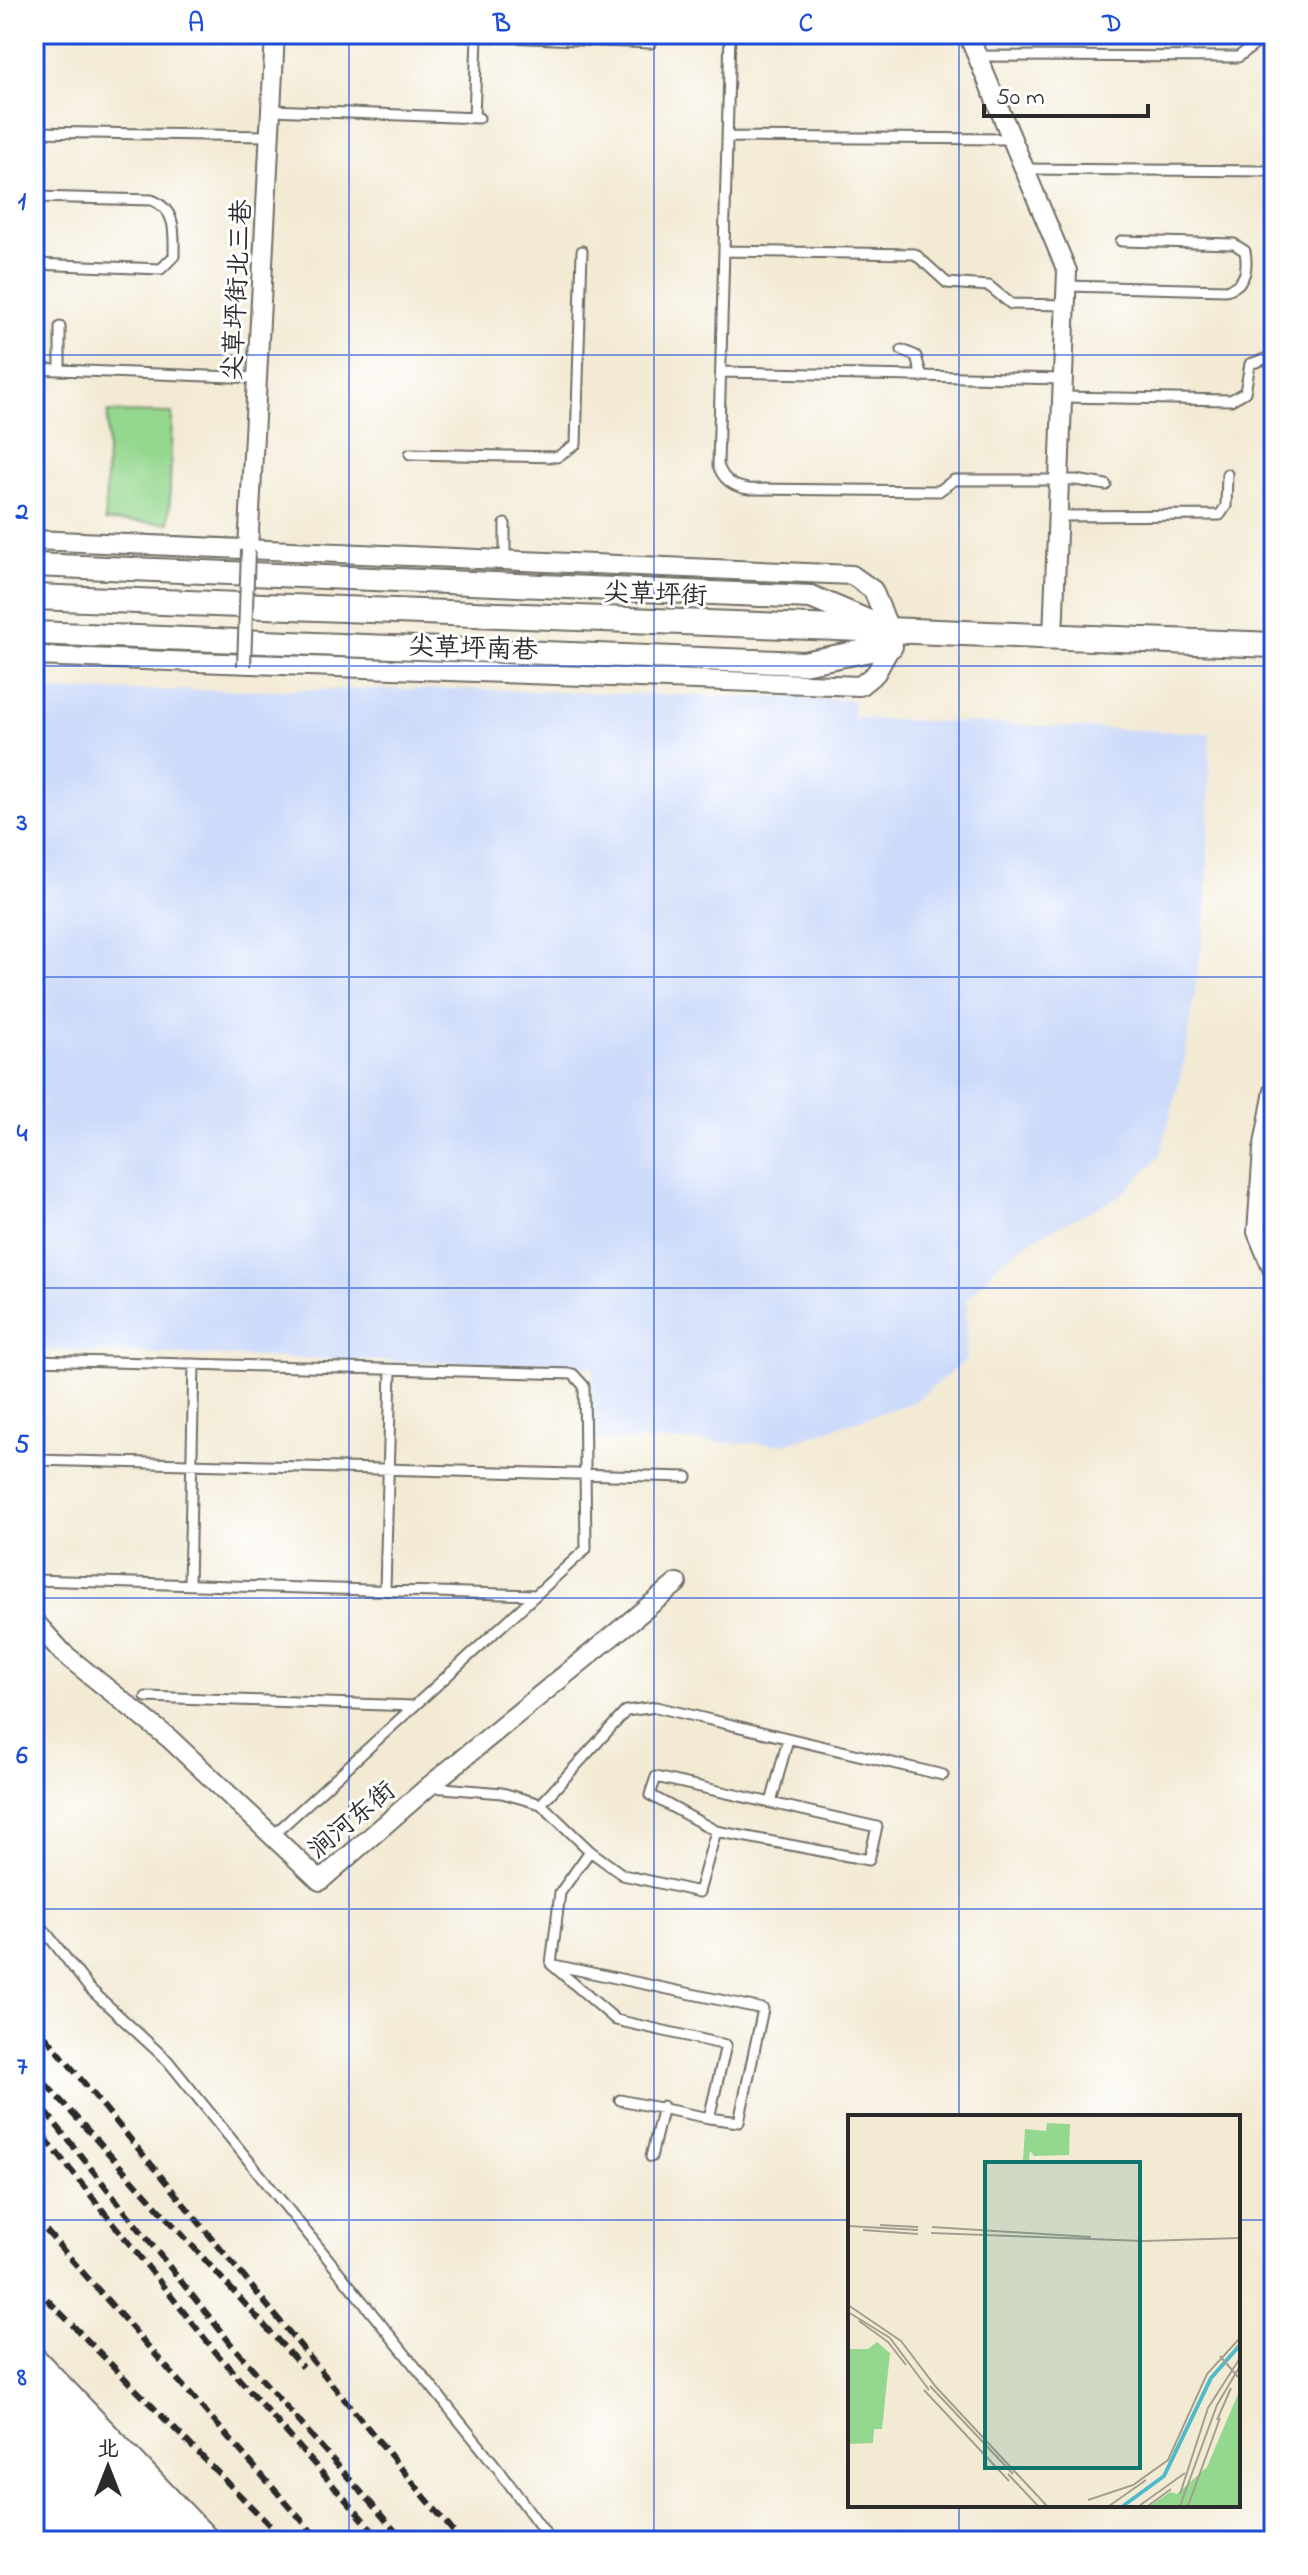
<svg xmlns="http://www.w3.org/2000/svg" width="1308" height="2575" font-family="'Indie Flower','LXGW WenKai TC',sans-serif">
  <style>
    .built { fill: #cddbfa }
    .green { fill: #94d78e; stroke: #60815c; stroke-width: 2 }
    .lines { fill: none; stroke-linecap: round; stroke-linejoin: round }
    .service-casing { stroke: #716e66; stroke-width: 13 }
    .minor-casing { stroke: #716e66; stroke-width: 22 }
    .tertiary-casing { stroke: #716e66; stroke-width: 26 }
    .secondary-casing { stroke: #716e66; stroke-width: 28 }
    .primary-casing { stroke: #716e66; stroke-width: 32 }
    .service { stroke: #fff; stroke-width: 9 }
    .minor { stroke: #fff; stroke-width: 18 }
    .tertiary { stroke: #fff; stroke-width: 22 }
    .secondary { stroke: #fff; stroke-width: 24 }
    .primary { stroke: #fff; stroke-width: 28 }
    .rail { stroke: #2b2b2b; stroke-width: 6; stroke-dasharray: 12 6; stroke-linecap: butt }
    .pedestrian-bridge-casing { stroke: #716e66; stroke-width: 16; stroke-linecap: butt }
    .pedestrian-bridge { stroke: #fff; stroke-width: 12 }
    .grid { fill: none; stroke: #1d4ed8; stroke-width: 2; stroke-opacity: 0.55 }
    .labels { text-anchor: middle; stroke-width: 6; stroke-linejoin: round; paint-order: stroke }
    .street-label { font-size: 26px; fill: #2b2b2b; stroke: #fff }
    .inset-river { fill: none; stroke: #4fbacb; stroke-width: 4 }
    .inset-road { fill: none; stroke: #a39e90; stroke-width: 2 }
    .view { fill: #0f766e; fill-opacity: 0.15; stroke: #0f766e; stroke-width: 4 }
    .inset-edge { fill: none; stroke: #2b2b2b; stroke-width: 4 }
    .neatline { fill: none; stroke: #1d4ed8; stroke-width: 3 }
    .grid-label { font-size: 26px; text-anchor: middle; font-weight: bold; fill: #1d4ed8 }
  </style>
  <rect width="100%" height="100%" fill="#fff"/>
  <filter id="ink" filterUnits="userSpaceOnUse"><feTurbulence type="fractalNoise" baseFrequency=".0125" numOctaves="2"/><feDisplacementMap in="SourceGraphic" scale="16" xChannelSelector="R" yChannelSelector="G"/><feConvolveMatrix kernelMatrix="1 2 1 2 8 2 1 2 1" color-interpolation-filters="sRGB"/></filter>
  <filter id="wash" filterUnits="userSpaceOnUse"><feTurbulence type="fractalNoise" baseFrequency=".006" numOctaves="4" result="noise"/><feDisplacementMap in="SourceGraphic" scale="32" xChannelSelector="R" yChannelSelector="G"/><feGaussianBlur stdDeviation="1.8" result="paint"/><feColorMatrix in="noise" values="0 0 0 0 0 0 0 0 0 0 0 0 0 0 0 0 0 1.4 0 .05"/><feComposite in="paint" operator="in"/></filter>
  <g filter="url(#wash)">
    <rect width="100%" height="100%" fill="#f3ead4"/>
    <path class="built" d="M463 689 854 700 853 718 1210 733 1207 908 1185 1059 1160 1156 1119 1197 1040 1235 1001 1261 967 1299 966 1360 914 1402 785 1444 593 1439V1367L34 1350 36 691Z"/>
    <path class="green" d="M108 412 172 413 169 523 105 521Z"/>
  </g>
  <g filter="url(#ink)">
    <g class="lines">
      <g class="service-casing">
        <path id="service" d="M428 34 651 43
          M730 34 718 465C723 480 733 487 749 489L939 491 954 480H1076L1106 485
          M977 56 1238 57 1260 41H1274
          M34 108 36 34
          M271 110 479 118
          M474 118 477 37
          M34 132 270 136
          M727 137 1011 139
          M1023 169 1271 171
          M34 197 152 200C177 211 174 232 174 256L161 269 34 264
          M724 251 915 254 947 283 989 286 1011 304 1066 305
          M1066 286 1226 290C1246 285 1248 269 1245 251L1234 244 1121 241
          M902 350 916 356 922 377
          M34 369 257 378
          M60 370V327
          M721 372 1063 379
          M1062 397 1231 400 1245 392 1250 364 1271 357
          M410 454 557 457 576 444 582 251
          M1057 516 1220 515 1226 506 1227 474
          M505 559V524
          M34 1360 573 1374 584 1386 586 1549 271 1837
          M34 1460 687 1477
          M34 1580 536 1595
          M189 1584 194 1364
          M385 1590 391 1370
          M146 1697 414 1706
          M656 1777 877 1827 869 1860 716 1831 650 1795Z
          M432 1787 502 1793 541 1804 590 1851 623 1875 699 1892 716 1831
          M771 1803 788 1739
          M541 1804 626 1711 656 1707 943 1775
          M590 1851 560 1893 551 1964 616 2020 726 2045 709 2118 620 2100
          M34 1917 89 1988 168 2061 499 2470 551 2541
          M554 1965 763 2009 739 2122 709 2118
          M651 2157 663 2106"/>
      </g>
      <g class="minor-casing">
        <path id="minor" d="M968 34 1067 271 1053 637
          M34 540 852 575 873 590 890 631
          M248 550 275 34
          M34 656 860 686 876 673 891 646
          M1274 1091 1263 1150 1257 1232 1274 1273
          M34 1621 63 1653 170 1739 320 1881 428 1787 677 1583"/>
      </g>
      <g class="tertiary-casing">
        <path id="tertiary" d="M34 565 811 597 886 629
          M34 633 803 663 891 646"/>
      </g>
      <g class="secondary-casing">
        <path id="secondary" d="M34 597 1274 645
          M34 2359 208 2541
          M34 2501 75 2541"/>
      </g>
      <g class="primary-casing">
        <path id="primary" d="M34 2378 183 2541
          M34 2416 156 2541
          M34 2453 119 2541
          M34 2483 82 2524"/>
      </g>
      <use href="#service" class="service"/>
      <use href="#minor" class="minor"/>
      <use href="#tertiary" class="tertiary"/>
      <use href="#secondary" class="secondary"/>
      <use href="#primary" class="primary"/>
      <path class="rail" d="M34 2022 461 2541
        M34 2071 302 2367
        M34 2097 231 2344 404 2541
        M34 2124 218 2355 382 2541
        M34 2217 320 2541
        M34 2286 285 2541"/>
      <g class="pedestrian-bridge-casing">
        <path id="pedestrian-bridge" d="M244 666 248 550"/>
      </g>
      <use href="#pedestrian-bridge" class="pedestrian-bridge"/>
    </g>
  </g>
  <path class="grid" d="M349 34V2541M654 34V2541M959 34V2117M34 355H1274M34 666H1274M34 977H1274M34 1288H1274M34 1598H1274M34 1909H1274M34 2220H850M1238 2220H1274M959 2505V2541"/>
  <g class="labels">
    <g class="street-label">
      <text transform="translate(236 290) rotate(-87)" y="9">尖草坪街北三巷</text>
      <text transform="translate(655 593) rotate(2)" y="9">尖草坪街</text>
      <text transform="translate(473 647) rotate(2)" y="9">尖草坪南巷</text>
      <text transform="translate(351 1819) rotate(-40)" y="9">涧河东街</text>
    </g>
  </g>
  <g transform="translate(848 2115)">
    <rect width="392" height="392" fill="#f3ead4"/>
    <path d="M199 8 222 9 221 40 186 41 182 36 181 45H175L177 14 198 16ZM29 227 42 238 34 314H26L25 328 0 329V234H20ZM392 274V391H302L322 377 329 379 359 352Z" fill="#94d78e"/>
    <path class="inset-river" d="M275 391 316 361 363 263 392 230"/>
    <path class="inset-road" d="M32 110 70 112M0 111 70 115M84 112 243 122M15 115 70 119M83 118 296 126 392 123M0 190 53 226 88 272 199 391M0 197 42 223 81 275M11 206 40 227 58 250M372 241 390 262M82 271 165 359M76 275 161 366M369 305 383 273M160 359 190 391M332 379 360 293 392 243M240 385 285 370 320 345 359 259 392 223M261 391 298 365M291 391 337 358M300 391 323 374M332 391 369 290 392 251M340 391 372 303"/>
    <path class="view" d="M137 47H292V353H137Z"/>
    <rect width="392" height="392" class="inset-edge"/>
  </g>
  <rect width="1308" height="2575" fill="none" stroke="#fff" stroke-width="88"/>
  <g transform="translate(108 2467)" stroke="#ffffff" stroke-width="6" paint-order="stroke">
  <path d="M0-6L14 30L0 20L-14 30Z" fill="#2b2b2b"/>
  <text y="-12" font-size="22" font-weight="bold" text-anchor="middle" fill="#2b2b2b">北</text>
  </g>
  <path d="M984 104v12h164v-12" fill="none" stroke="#2b2b2b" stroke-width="4"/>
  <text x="996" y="104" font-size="24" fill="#2b2b2b" stroke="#ffffff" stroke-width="6" paint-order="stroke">50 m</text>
  <rect x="44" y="44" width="1220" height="2487" class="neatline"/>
  <g class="grid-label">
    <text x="196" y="31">A</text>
    <text x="502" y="31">B</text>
    <text x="806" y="31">C</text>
    <text x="1112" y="31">D</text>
    <text x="22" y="209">1</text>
    <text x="22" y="519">2</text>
    <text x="22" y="830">3</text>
    <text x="22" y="1141">4</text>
    <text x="22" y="1452">5</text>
    <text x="22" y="1763">6</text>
    <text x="22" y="2074">7</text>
    <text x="22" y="2385">8</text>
  </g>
</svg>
